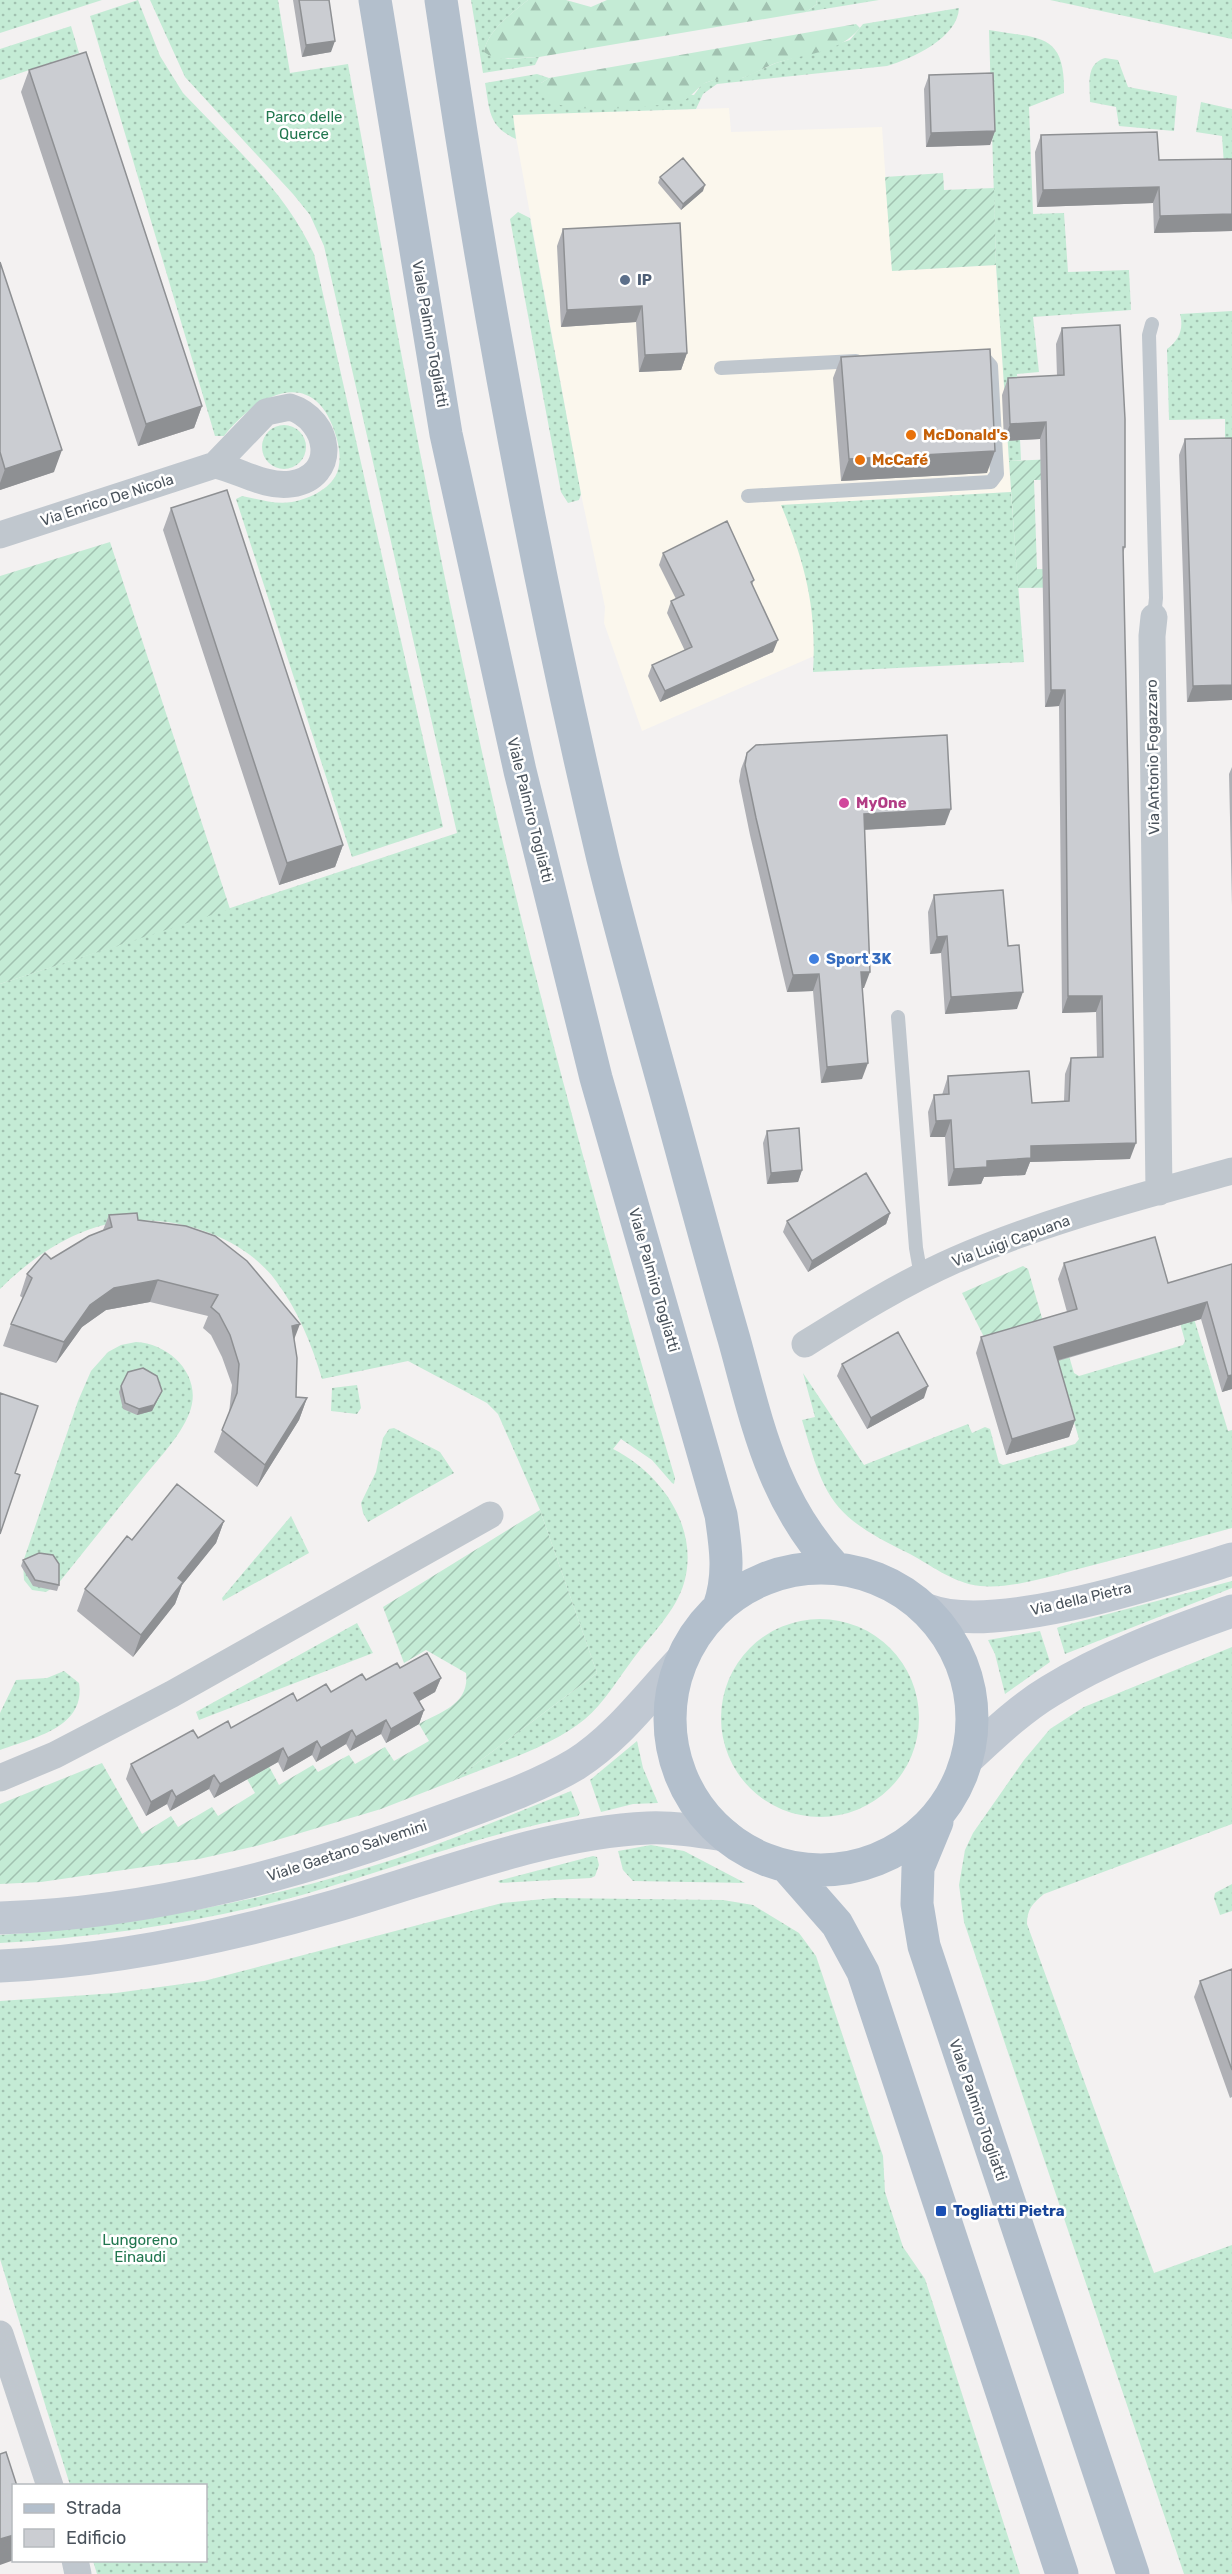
<svg xmlns="http://www.w3.org/2000/svg" width="1232" height="2574" font-family="Rubik,sans-serif">
  <style>
    .commercial { fill: #fbf7ed }
    .grass { fill: url(#grass-dots) }
    .forest { fill: url(#forest-firs) }
    .garden { fill: url(#garden-furrows) }
    .lines { fill: none; stroke-linecap: round; stroke-linejoin: round }
    .service { stroke: #c0c7ce; stroke-width: 14 }
    .minor { stroke: #c0c7ce; stroke-width: 27 }
    .secondary { stroke: #c0c8d2; stroke-width: 33 }
    .primary { stroke: #b3bfcc; stroke-width: 33 }
    .wall { fill: #afb0b5 }
    .shaded-wall { fill: #8e9093 }
    .building { fill: #cbcdd2; stroke: #8e9093; stroke-width: 1.5 }
    .service-dot { fill: #5c6f8a; stroke: #fff; stroke-width: 2 }
    .food-dot { fill: #e8710a; stroke: #fff; stroke-width: 2 }
    .hotel-dot { fill: #d1479c; stroke: #fff; stroke-width: 2 }
    .shop-dot { fill: #3f7fe0; stroke: #fff; stroke-width: 2 }
    .transit-dot { fill: #1a4fb4; stroke: #fff; stroke-width: 2 }
    .labels { text-anchor: middle; stroke-width: 5; stroke-linejoin: round; paint-order: stroke }
    .park-label { font-size: 15px; fill: #21774f; stroke: #fff }
    .service-label { font-size: 15px; font-weight: bold; fill: #4e5e75; stroke: #fff; text-anchor: start }
    .street-label { font-size: 15px; fill: #4a535c; stroke: #fff }
    .food-label { font-size: 15px; font-weight: bold; fill: #c56008; stroke: #fff; text-anchor: start }
    .hotel-label { font-size: 15px; font-weight: bold; fill: #b23c85; stroke: #fff; text-anchor: start }
    .shop-label { font-size: 15px; font-weight: bold; fill: #366cbe; stroke: #fff; text-anchor: start }
    .transit-label { font-size: 15px; font-weight: bold; fill: #164399; stroke: #fff; text-anchor: start }
  </style>
  <defs>
    <pattern id="grass-dots" width="8" height="8" patternUnits="userSpaceOnUse" patternTransform="scale(1.5)"><rect width="8" height="8" fill="#c4ebd5"/><path d="M2 2h.1M6 6h.1" fill="none" stroke="#a1c1b0" stroke-width="1.8" stroke-linecap="round"/></pattern>
    <pattern id="forest-firs" width="22" height="20" patternUnits="userSpaceOnUse" patternTransform="scale(1.5)"><rect width="22" height="20" fill="#c4ebd5"/><path d="M5 1l3.5 6h-7zM16 11l3.5 6h-7z" fill="#a1c1b0"/></pattern>
    <pattern id="garden-furrows" width="10" height="10" patternUnits="userSpaceOnUse" patternTransform="scale(1.5)"><rect width="10" height="10" fill="#c4ebd5"/><path d="M-1 1l2-2M0 10L10 0M9 11l2-2" fill="none" stroke="#a1c1b0"/></pattern>
  </defs>
  <rect width="100%" height="100%" fill="#f3f1f1"/>
  <path class="commercial" d="M729 108 731 132 882 127 892 271 996 265 1011 492 782 505 799 546 808 579 813 609 814 656 642 731 604 623 605 607 581 494 512 115Z"/>
  <path class="grass" d="M0 0H102L0 33Z
    M138 0 160 56 183 93C230 143 285 190 314 254L443 827 352 857 236 499 242 496C259 499 275 505 292 502 308 499 326 491 335 477 342 465 340 449 336 436 315 364 258 393 224 436H215L90 16Z
    M150 0H278L290 73 348 64C390 294 431 524 482 752 537 997 604 1238 675 1478L674 1484 672 1483 652 1460 621 1439 613 1449C661 1473 700 1528 684 1583 676 1611 650 1636 633 1659 618 1679 604 1703 585 1719 548 1749 496 1763 453 1781L597 1673 540 1510 498 1414 487 1403 408 1361 322 1379C312 1345 298 1310 276 1281 241 1233 164 1211 108 1224 67 1233 29 1260 0 1289V984L457 833 324 246 310 215 293 194 185 77Z
    M471 0H528C512 13 487 31 484 52L508 59 539 57 535 65 483 73Z
    M816 0H879L806 12 817 4Z
    M1050 0H1232V39Z
    M959 8C958 38 911 59 887 66L717 84 703 94 696 109 513 115 516 139C488 126 490 111 485 83L537 74 549 78 541 83 694 95 702 84 719 78H742L776 63 850 40 863 24Z
    M71 26 79 53 0 80V49Z
    M989 30C1040 39 1065 32 1064 93L1029 107 1033 214 1064 213 1068 272 1129 270 1131 310 1033 317 1039 372 1017 374 1021 460 1009 461 996 265Z
    M1105 58 1118 60 1128 87 1177 96 1174 131 1119 126 1116 107 1090 102C1090 85 1085 64 1105 58Z
    M1201 102 1232 109V166L1224 165 1222 136 1196 132Z
    M518 212 530 218 581 494 579 500 568 503 561 492 510 219Z
    M1232 311V444H1225V419L1169 420 1167 349C1179 340 1184 329 1180 314Z
    M262 447a22 22 0 1 1 44 0a22 22 0 1 1-44 0Z
    M1011 492 1024 662 813 672C817 609 805 562 781 505Z
    M1192 1312 1228 1431 1232 1430V1528C1182 1542 1132 1555 1082 1568 1050 1576 1013 1589 980 1586 952 1583 930 1564 906 1552 830 1515 825 1498 802 1420L815 1417 803 1373 864 1465 968 1424 972 1433 985 1427 990 1429 999 1463 1003 1465 1075 1444 1079 1439 1053 1350 1066 1346 1074 1373 1079 1376 1183 1345 1185 1341 1178 1316Z
    M136 1342C172 1344 204 1378 189 1414 180 1436 161 1456 146 1474 116 1511 87 1548 57 1585L46 1592 32 1590 24 1580 23 1562 78 1401 91 1371 108 1352 121 1345Z
    M357 1385 361 1408 357 1414 331 1411 332 1388Z
    M394 1428 440 1452 454 1473 368 1522 363 1513 361 1503 376 1472 383 1438 389 1429Z
    M291 1516 309 1553 223 1601 222 1598Z
    M1232 1581V1588L1065 1654 1057 1628 1059 1627Z
    M721 1718a99 99 0 1 1 198 0a99 99 0 1 1-198 0Z
    M357 1623 373 1653 199 1720 196 1712Z
    M1040 1631 1050 1662 1005 1694 995 1654 988 1640Z
    M1232 1647V1824L1044 1894C1033 1903 1027 1909 1027 1924L1154 2273 1232 2245V2574H1184L964 1922 959 1885 965 1850 973 1833 1024 1760 1050 1729 1084 1707Z
    M64 1671 79 1683C86 1728 32 1738 0 1750V1713L16 1680 47 1678Z
    M637 1741 643 1768 658 1803 633 1804 601 1812 590 1780Z
    M571 1791 580 1813 578 1816C484 1833 393 1869 302 1895 203 1922 102 1937 0 1943V1935C131 1925 253 1904 379 1864 444 1844 507 1816 571 1791Z
    M651 1845 684 1851 745 1883 633 1881 623 1870 618 1851Z
    M593 1856 597 1857 599 1865 595 1876 591 1878 500 1883 498 1881Z
    M1232 1884V1911L1220 1915 1214 1898 1215 1893Z
    M554 1898 723 1900 753 1905 799 1933 816 1956 883 2156 885 2192 903 2247 925 2279 1020 2574H97L93 2561 206 2560V2486L70 2485 0 2259V2001L116 1993 204 1981 502 1903Z"/>
  <path class="forest" d="M528 0H566L591 7 607 0H816L817 4 806 12 539 57 495 59 484 52C487 31 512 13 528 0Z
    M856 24 860 28C838 54 807 53 776 63 765 67 753 75 742 78 729 80 718 77 705 83 700 85 690 98 681 103 652 105 552 120 538 91L541 83 549 78Z"/>
  <path class="garden" d="M943 173 944 190 994 188 996 265 892 271 885 177Z
    M1097 457V479L1034 480 1037 569 1099 570 1100 587 1018 588 1009 461Z
    M110 542 230 909 0 984V576Z
    M1023 1266 1028 1269 1042 1318 1037 1324 985 1339 962 1293Z
    M540 1510 597 1673 453 1781 381 1809 260 1845 199 1859 41 1882 0 1884V1804L102 1763 142 1834 171 1816 178 1827 212 1807 218 1816 255 1793 227 1744 250 1731 279 1785 313 1765 318 1772 349 1755 355 1764 385 1747 394 1761 429 1741 419 1724C441 1712 470 1704 466 1673L426 1650 404 1663 383 1607Z"/>
  <g class="lines">
    <path class="service" d="M1152 324 1149 335 1156 598 1154 617
      M721 368 856 361
      M748 496 991 482 997 474 991 366 983 357H977
      M898 1017 916 1248 921 1276"/>
    <path class="minor" d="M290 407C331 420 339 477 291 484 266 488 239 470 215 465L266 412Z
      M0 535 215 465
      M1154 617 1152 636 1159 1192
      M805 1344C853 1314 903 1283 955 1260 1044 1221 1139 1197 1232 1171
      M0 1778 55 1755 172 1694 490 1515
      M0 2334 50 2486
      M75 2560 78 2574"/>
    <path class="secondary" d="M927 1610C995 1636 1161 1581 1232 1559
      M968 1758C994 1734 1020 1709 1050 1691 1106 1656 1171 1633 1232 1611
      M0 1918C154 1913 303 1872 447 1819 490 1803 536 1788 576 1764 617 1738 647 1697 680 1662
      M0 1966C113 1961 227 1937 335 1906 432 1878 548 1832 648 1828 674 1827 699 1831 725 1835"/>
    <path class="primary" d="M375 0 446 434 520 771 596 1078 721 1515C726 1548 730 1576 719 1607
      M441 0C483 288 536 576 603 859 629 964 660 1069 688 1174 703 1229 718 1284 734 1339 758 1426 772 1499 835 1568
      M670 1719a151 151 0 1 1 302 0a151 151 0 1 1-302 0Z
      M937 1822 918 1868 917 1904 924 1946 1133 2574
      M787 1867 837 1924 863 1972 1062 2574"/>
  </g>
  <path class="wall" d="M293 0H329L331 52 302 57Z
    M29 70 202 406 194 428 138 446 21 92Z
    M929 75 995 131 990 145 926 147 924 89Z
    M1041 135 1159 160 1232 159V231L1154 233 1153 203 1037 207 1035 152Z
    M660 177 703 191 681 210 658 183Z
    M680 223 687 353 681 370 639 372 636 322 561 327 557 246 563 229Z
    M0 262 54 472 0 490Z
    M1062 328 1125 547 1123 553 1130 1159 1030 1162 1025 1175 984 1177 981 1184 948 1186 945 1137H930L928 1112 934 1095H942L948 1076 1032 1103 1064 1101 1065 1074 1071 1058 1097 1057 1096 1012 1062 1013 1059 706 1045 707 1040 439 1004 441 1002 395 1008 378 1057 376 1056 344Z
    M841 357 987 473 841 481 833 378Z
    M1232 438V700L1187 702 1179 455 1185 439Z
    M171 508 343 845 335 867 279 885 163 530Z
    M663 553 754 580 752 585 773 652 660 702 648 676 652 665 685 651 667 613 671 601 676 599 659 565Z
    M747 753 945 825 865 830 864 988H862V1079L821 1083 813 991 787 992 750 835 739 781 741 769Z
    M1232 767V906L1229 774Z
    M934 895 1008 946 1017 1009 945 1014 941 953 930 954 928 912Z
    M767 1131 802 1170 798 1182 767 1184 763 1143Z
    M890 1213 886 1224 808 1272 783 1232 787 1221Z
    M109 1215 138 1220 294 1340 296 1397 307 1398 299 1420 257 1487 214 1452 229 1413 232 1385 222 1357 211 1335 203 1328 208 1316 150 1302 106 1310 82 1327 56 1363 3 1346 11 1324 23 1298 20 1296 27 1274 51 1259 103 1230Z
    M1064 1263 1168 1283 1232 1264V1389L1222 1392 1201 1319 1058 1361 1075 1420 1069 1437 1006 1455 976 1353 981 1337 1067 1312 1058 1279Z
    M842 1364 924 1398 867 1429 837 1376Z
    M121 1386 162 1391 152 1411 137 1415 123 1409 119 1392Z
    M224 1521 216 1543 182 1585 175 1604 133 1657 77 1611 85 1589Z
    M23 1560 59 1585 57 1591 33 1586 21 1566Z
    M400 1668 441 1678 435 1692 419 1701 424 1710 419 1724 386 1743 381 1734 350 1751 346 1744 316 1762 312 1755 283 1772 278 1762 214 1798 209 1789 170 1811 167 1804 146 1816 126 1779 131 1764 198 1738 231 1728 297 1701 331 1692Z
    M1232 1969V2097L1230 2098 1194 1997 1200 1981Z"/>
  <path class="shaded-wall" d="M335 41 331 52 302 57 306 45Z
    M995 131 990 145 926 147 931 133Z
    M705 185 703 191 681 210 683 204Z
    M1159 187 1153 203 1037 207 1043 190Z
    M1232 214V231L1154 233 1160 216Z
    M642 306 636 322 561 327 567 310Z
    M687 353 681 370 639 372 645 355Z
    M202 406 194 428 138 446 146 424Z
    M1046 422 1040 439 1004 441 1010 424Z
    M62 450 54 472 0 490V483L5 469Z
    M995 451 987 473 841 481 849 459Z
    M778 640 773 652 660 702 665 691Z
    M1232 685V700L1187 702 1193 686Z
    M1051 690H1065L1059 706 1045 707Z
    M951 809 945 825 858 830 864 814Z
    M343 845 335 867 279 885 287 863Z
    M947 936 941 953 930 954 937 937Z
    M861 972H870L864 988 855 989Z
    M819 974 813 991 787 992 793 975Z
    M1023 992 1017 1009 945 1014 951 997Z
    M1068 996H1102L1096 1012 1062 1013Z
    M868 1063 862 1079 821 1083 827 1067Z
    M951 1120 945 1137H930L936 1121Z
    M1136 1143 1130 1159 1030 1162 1025 1175 984 1177 981 1184 948 1186 954 1169 987 1161 1031 1146Z
    M802 1170 798 1182 767 1184 771 1173Z
    M890 1213 886 1224 808 1272 812 1261Z
    M158 1280 150 1302 106 1310 82 1327 56 1363 64 1342 90 1305 114 1288Z
    M1207 1302 1201 1319 1048 1363 1054 1347Z
    M300 1324 292 1345V1326Z
    M1232 1375V1389L1222 1392 1228 1376Z
    M928 1386 924 1398 867 1429 871 1418Z
    M162 1391 152 1411 137 1415 139 1409Z
    M307 1398 299 1420 257 1487 265 1465Z
    M1075 1420 1069 1437 1006 1455 1012 1439Z
    M224 1521 216 1543 182 1585 175 1604 133 1657 141 1635 178 1578Z
    M441 1678 435 1692 409 1707 414 1693Z
    M424 1710 419 1724 386 1743 391 1729Z
    M386 1720 381 1734 350 1751 356 1737Z
    M352 1730 346 1744 316 1762 321 1748Z
    M317 1741 312 1755 283 1772 288 1758Z
    M283 1748 278 1762 214 1798 220 1784Z
    M214 1775 209 1789 170 1811 176 1797Z
    M172 1790 167 1804 146 1816 151 1802Z
    M14 2535V2560L0 2565V2539Z"/>
  <path class="building" d="M299 0H329L335 41 306 45Z
    M86 52 202 406 146 424 29 70Z
    M993 73 995 131 931 133 929 75Z
    M1157 132 1159 160 1232 159V214L1160 216 1159 187 1043 190 1041 135Z
    M683 158 705 185 683 204 660 177Z
    M680 223 687 353 645 355 642 306 567 310 563 229Z
    M0 262 62 450 5 469 0 452Z
    M1120 325 1125 419V547H1123L1136 1143 1031 1146V1158L987 1161V1167L954 1169 951 1120 936 1121 934 1095 949 1094 948 1076 1029 1071 1032 1103 1069 1101 1071 1058 1103 1057 1102 996H1068L1065 690H1051L1046 422 1010 424 1008 378 1064 375 1062 328Z
    M990 349 995 451 849 459 841 357Z
    M1232 438V685L1193 686 1185 439Z
    M227 490 343 845 287 863 171 508Z
    M727 521 754 580 751 582 778 640 665 691 652 665 692 647 671 601 684 595 663 553Z
    M947 735 951 809 864 814 870 972H861L868 1063 827 1067 819 974 793 975 756 818 745 765 747 753 756 745Z
    M1003 890 1008 946 1019 945 1023 992 951 997 947 936 937 937 934 895Z
    M799 1128 802 1170 771 1173 767 1131Z
    M866 1173 890 1213 812 1261 787 1221Z
    M137 1213 138 1220 186 1226 215 1236 247 1261 300 1324 292 1326 297 1358 296 1397 307 1398 265 1465 222 1430 237 1393 239 1364 230 1335 219 1314 211 1307 218 1295 158 1280 114 1288 90 1305 64 1342 11 1324 32 1278 27 1274 45 1253 51 1259 89 1236 112 1227 109 1215Z
    M1155 1237 1168 1283 1232 1264V1375L1228 1376 1207 1302 1054 1347 1075 1420 1012 1439 981 1337 1077 1309 1064 1263Z
    M898 1332 928 1386 871 1418 842 1364Z
    M143 1368 157 1376 162 1391 154 1405 139 1409 125 1403 121 1386 128 1372Z
    M0 1393 38 1406 15 1473 20 1475 0 1534Z
    M177 1484 224 1521 178 1578 183 1582 141 1635 85 1589 127 1536 132 1540Z
    M39 1553 53 1555 59 1564V1585L35 1580 23 1560Z
    M427 1653 441 1678 414 1693 424 1710 391 1729 386 1720 356 1737 352 1730 321 1748 317 1741 288 1758 283 1748 220 1784 214 1775 176 1797 172 1790 151 1802 131 1764 193 1730 198 1738 228 1721 231 1728 293 1693 297 1701 326 1684 331 1692 362 1674 366 1680 397 1663 400 1668Z
    M1232 1969V2070L1200 1981Z
    M6 2452 17 2486H14V2535L0 2539V2454Z"/>
  <circle class="service-dot" cx="625" cy="280" r="6"/>
  <g class="food-dot">
    <circle cx="911" cy="435" r="6"/>
    <circle cx="860" cy="460" r="6"/>
  </g>
  <circle class="hotel-dot" cx="844" cy="803" r="6"/>
  <circle class="shop-dot" cx="814" cy="959" r="6"/>
  <rect class="transit-dot" x="935" y="2205" width="12" height="12" rx="3"/>
  <g class="labels">
    <g class="park-label">
      <text x="304" y="122">Parco delle<tspan x="304" dy="17">Querce</tspan></text>
      <text x="140" y="2245">Lungoreno<tspan x="140" dy="17">Einaudi</tspan></text>
    </g>
    <g class="service-label">
      <text x="637" y="285">IP</text>
    </g>
    <g class="street-label">
      <text transform="translate(430 334) rotate(80)" y="5">Viale Palmiro Togliatti</text>
      <text transform="translate(107 500) rotate(-18)" y="5">Via Enrico De Nicola</text>
      <text transform="translate(1153 757) rotate(-91)" y="5">Via Antonio Fogazzaro</text>
      <text transform="translate(530 810) rotate(76)" y="5">Viale Palmiro Togliatti</text>
      <text transform="translate(1011 1241) rotate(-20)" y="5">Via Luigi Capuana</text>
      <text transform="translate(654 1280) rotate(74)" y="5">Viale Palmiro Togliatti</text>
      <text transform="translate(1081 1599) rotate(-13)" y="5">Via della Pietra</text>
      <text transform="translate(347 1851) rotate(-18)" y="5">Viale Gaetano Salvemini</text>
      <text transform="translate(978 2110) rotate(71)" y="5">Viale Palmiro Togliatti</text>
    </g>
    <g class="food-label">
      <text x="923" y="440">McDonald's</text>
      <text x="872" y="465">McCafé</text>
    </g>
    <g class="hotel-label">
      <text x="856" y="808">MyOne</text>
    </g>
    <g class="shop-label">
      <text x="826" y="964">Sport 3K</text>
    </g>
    <g class="transit-label">
      <text x="953" y="2216">Togliatti Pietra</text>
    </g>
  </g>
  <rect x="12" y="2484" width="195" height="78" fill="#ffffff" stroke="#b7babe" stroke-width="1.5"/>
  <rect x="24" y="2504" width="30" height="9" fill="#b3bfcc" stroke="#b7babe" stroke-width="1.5"/>
  <text x="66" y="2514" font-size="18" fill="#4a535c">Strada</text>
  <rect x="24" y="2529" width="30" height="18" fill="#cbcdd2" stroke="#b7babe" stroke-width="1.5"/>
  <text x="66" y="2544" font-size="18" fill="#4a535c">Edificio</text>
</svg>
